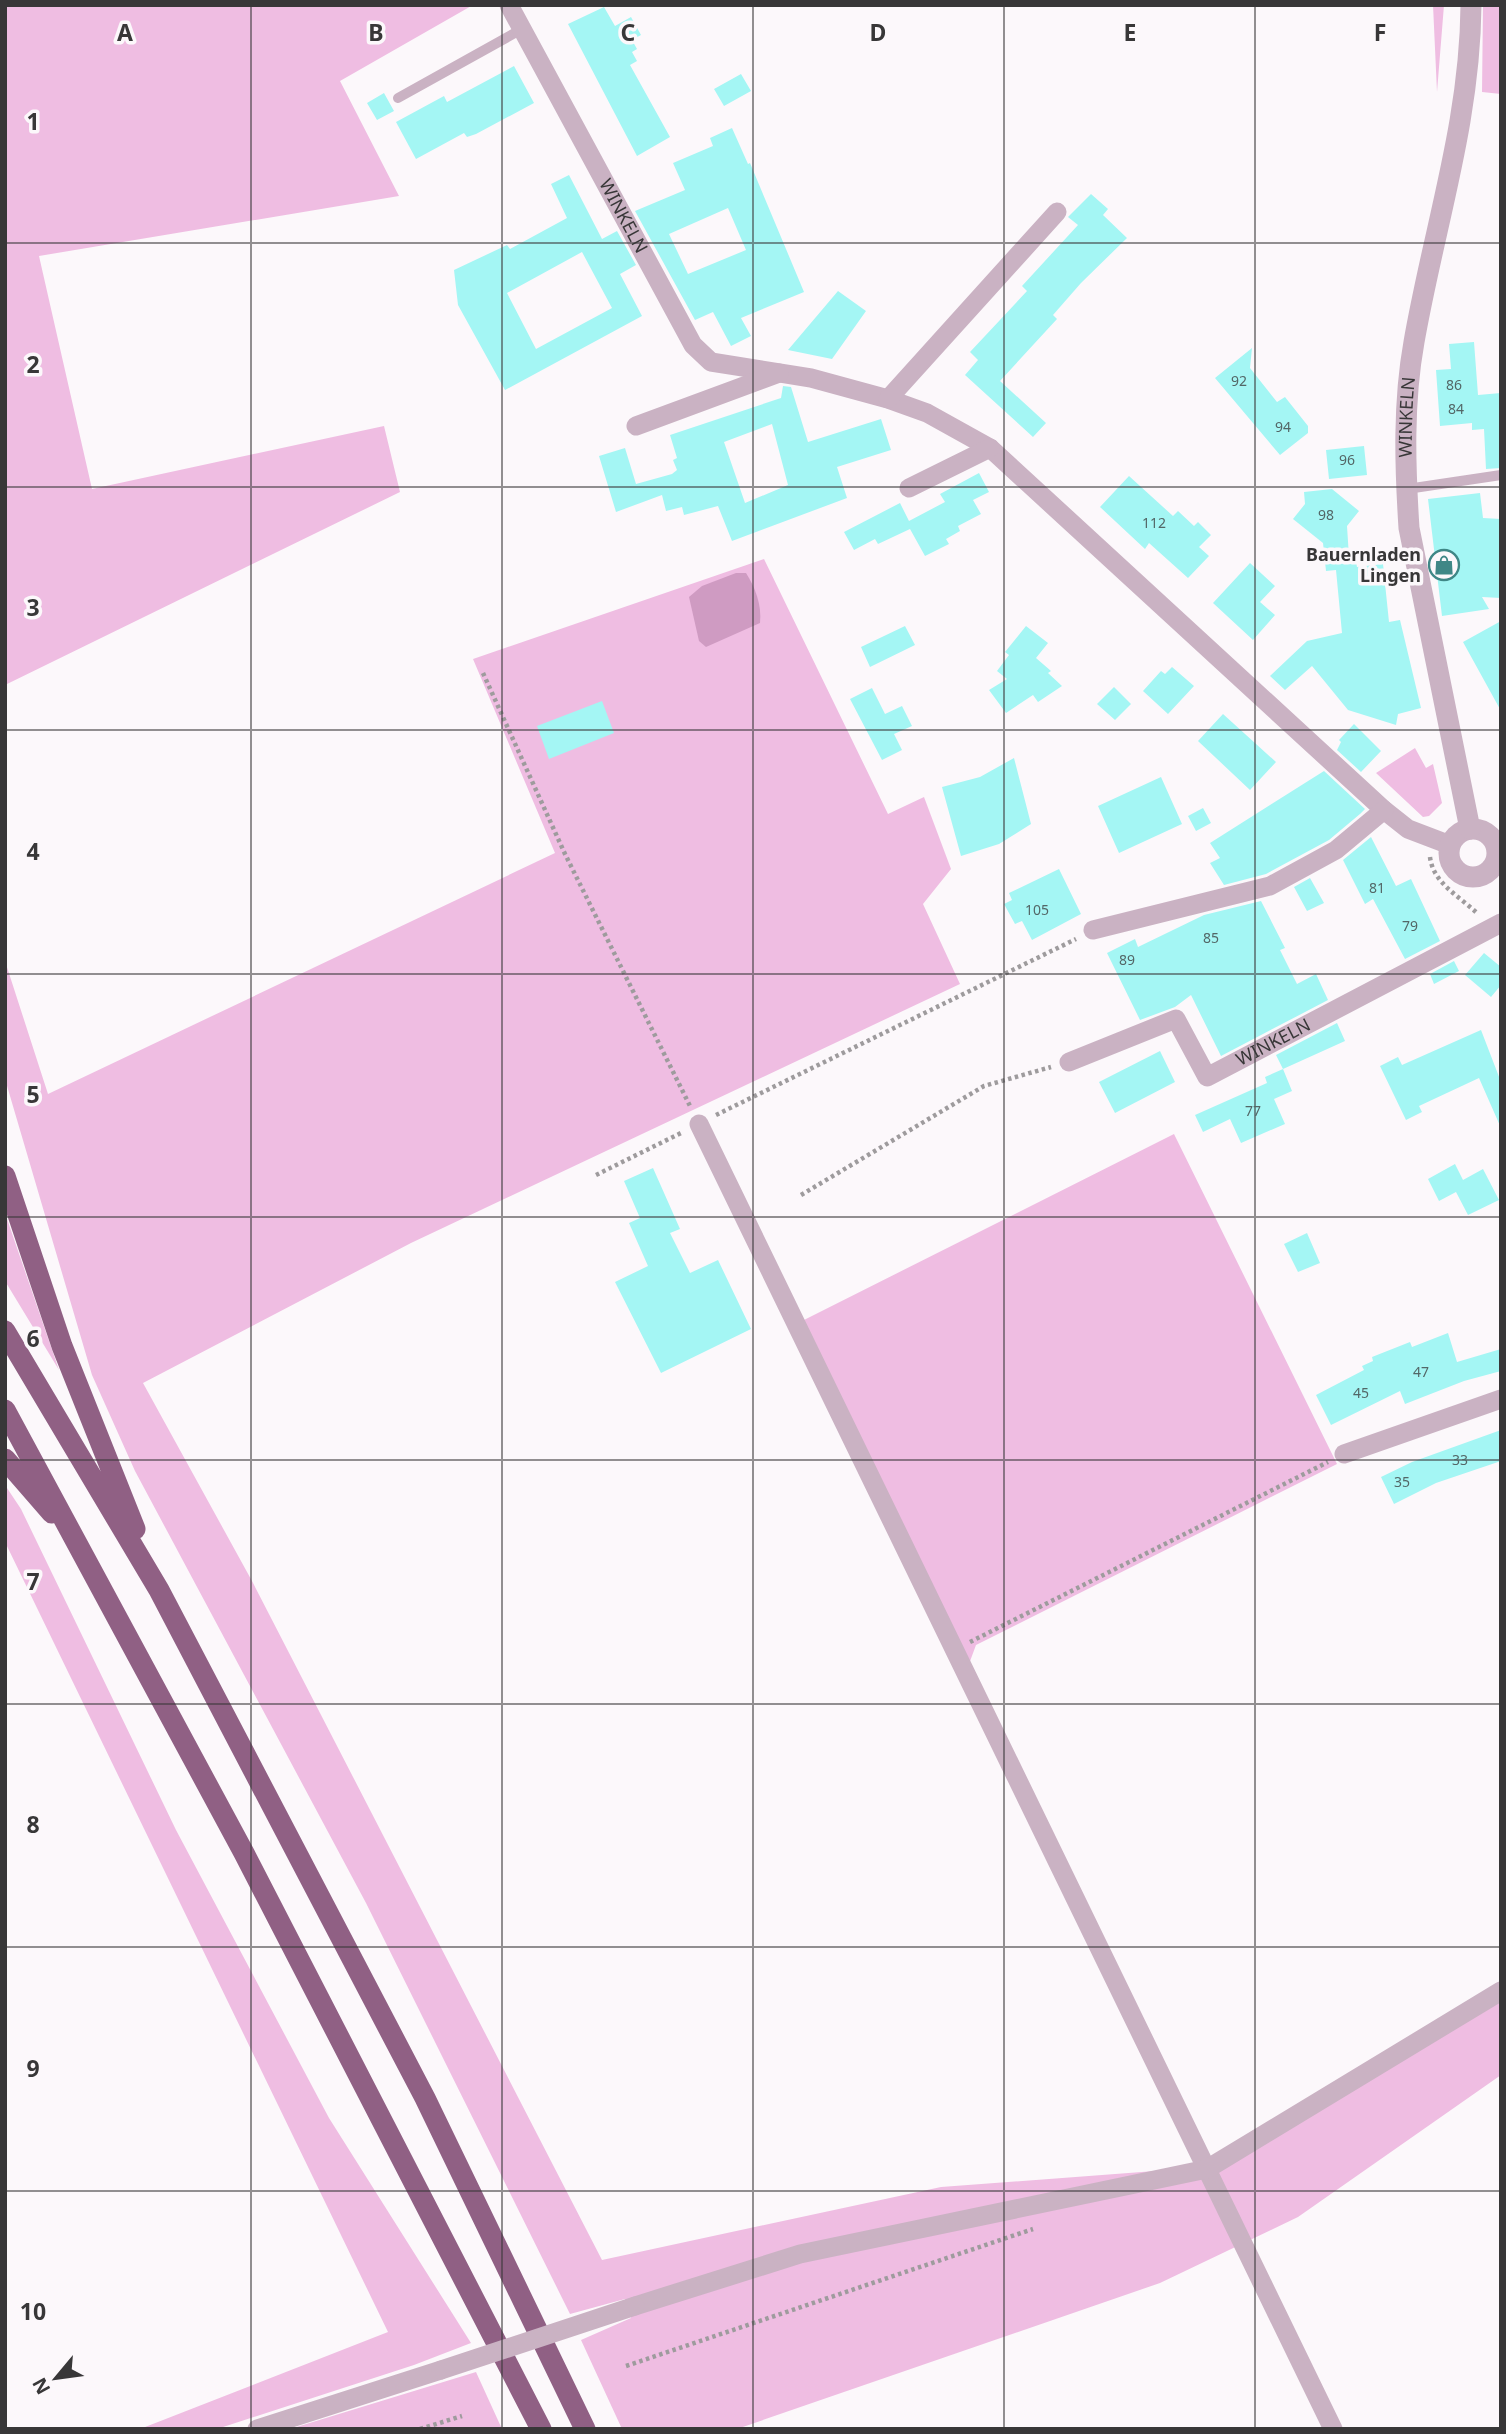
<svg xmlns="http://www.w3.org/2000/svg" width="1506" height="2434" font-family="'Noto Sans',sans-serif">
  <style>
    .green { fill: #efbde2 }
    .water { fill: #cf9bc2 }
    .building { fill: #a4f6f4; fill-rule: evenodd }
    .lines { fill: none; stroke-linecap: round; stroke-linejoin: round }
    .path { stroke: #9e9b9d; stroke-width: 4.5; stroke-dasharray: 3.5 3.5; stroke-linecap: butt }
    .service { stroke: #cab2c3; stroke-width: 10 }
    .minor { stroke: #cab2c3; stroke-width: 19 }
    .tertiary { stroke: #cab2c3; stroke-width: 21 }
    .motorway { stroke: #906084; stroke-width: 21 }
    .minor-bridge { stroke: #cab2c3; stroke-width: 19 }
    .grid { fill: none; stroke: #383738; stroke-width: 2; stroke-opacity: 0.55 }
    .labels { text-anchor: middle; stroke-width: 7; stroke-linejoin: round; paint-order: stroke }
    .number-label { font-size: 14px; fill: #536767 }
    .street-label { font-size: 18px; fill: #383738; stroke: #fcf8fb }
    .poi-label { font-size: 18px; font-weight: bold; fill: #383738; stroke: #fcf8fb; text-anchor: end }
    .grid-label { font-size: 23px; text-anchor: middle; font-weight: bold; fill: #383738; stroke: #fcf8fb; stroke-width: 7; stroke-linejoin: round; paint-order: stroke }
  </style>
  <rect width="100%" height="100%" fill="#fcf8fb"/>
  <path class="green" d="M5 5H473L340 81 399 196 39 256 92 489 384 426 400 492 5 685Z
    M1433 5H1444L1437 92Z
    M1483 5H1501V94L1482 92Z
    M764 559 888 814 924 797 951 869 923 904 960 984 411 1243 143 1383 252 1581 602 2260 941 2187 1221 2166 1501 1988V2075L1298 2217 1160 2283 737 2429H622L581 2340 631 2318 625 2299 570 2314 366 1903 135 1471 92 1375 5 1079V961L48 1094 555 853 473 659Z
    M1415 748 1426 768 1433 764 1442 803 1429 816 1423 817 1376 773Z
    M1174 1134 1337 1464 976 1645 969 1664 796 1324Z
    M5 1213 59 1370 5 1281Z
    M5 1485 21 1509 176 1830 329 2118 471 2343 414 2365 217 2429H140L388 2332 5 1542Z
    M476 2372 502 2429H290Z"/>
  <path class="water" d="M736 573H746C755 587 762 605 760 623L706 647 699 641 689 597 702 586Z"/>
  <path class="building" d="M604 7 615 26 631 17 641 35 632 40 637 49 632 52 637 61 630 65 670 137 637 156 568 24Z
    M514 66 534 103 476 134 467 137 464 133 416 159 396 122 444 96 447 102Z
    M741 74 751 91 724 106 714 89Z
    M384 93 394 111 377 120 367 103Z
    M732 128 748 164 750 163 804 292 741 318 751 336 731 346 713 312 695 320 635 211 685 190 673 163 713 146 710 138ZM728 208 746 250 688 274 669 234Z
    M569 175 602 239 617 231 636 265 620 274 642 316 505 390 458 305 454 270 507 245 510 249 567 218 551 184ZM582 252 612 308 536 349 507 293Z
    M1091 194 1108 209 1103 215 1127 238 1081 283 1053 315 1057 319 1000 381 1046 423 1033 437 965 375 978 360 970 352 1027 291 1022 286 1078 225 1068 217Z
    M838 291 866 311 832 359 788 350Z
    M1474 342 1478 395 1501 393V468L1486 469 1484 429 1472 430V423L1440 426 1436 370 1451 369 1449 344Z
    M1252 348 1250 368 1277 402 1285 397 1308 426V433L1280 455 1215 378Z
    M783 386 791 387 808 442 881 419 891 450 837 467 847 498 732 541 718 506 684 515 682 507 666 511 662 495 616 512 599 456 625 448 636 484 672 474 677 470 673 460 677 458 670 435 781 398ZM772 424 788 485 745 503 724 442Z
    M1364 446 1367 475 1329 479 1326 450Z
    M979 473 989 492 973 500 981 514 958 526 960 531 946 539 949 544 925 556 910 529 878 544 875 539 854 550 844 532 900 503 909 521 945 502 940 494Z
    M1129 476 1173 516 1178 511 1194 526 1198 522 1211 535 1199 547 1209 556 1188 578 1149 543 1145 549 1100 507Z
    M1332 489 1359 511 1347 526 1349 557H1355L1357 567 1383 564 1389 622 1400 620 1421 708 1398 714 1396 725 1348 710 1312 666 1285 690 1270 676 1307 641 1342 633 1336 570 1326 571 1323 543 1293 519 1305 504 1304 492Z
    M1480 493 1483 518 1501 519V598L1482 597 1489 609 1442 616 1428 499Z
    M1250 563 1275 586 1260 602 1275 615 1253 640 1213 603Z
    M1501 621V711L1463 642Z
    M905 626 915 645 870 667 861 647Z
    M1026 626 1048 643 1036 658 1051 671 1048 673 1062 686 1038 702 1033 695 1006 713 989 690 1007 679 997 671 1009 655 1005 652Z
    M1172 667 1194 686 1168 714 1143 691 1161 671 1165 674Z
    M1114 687 1131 704 1115 720 1097 704Z
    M872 688 885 714 902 706 912 726 894 734 902 750 882 760 850 699Z
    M602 701 614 733 549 759 537 726Z
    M1223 714 1276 762 1250 790 1198 741Z
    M1354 724 1381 751 1361 772 1337 750 1341 742 1339 740Z
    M1014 758 1031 824 999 844 961 856 942 787 980 777Z
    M1324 771 1365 809 1360 814 1329 840 1266 874 1224 885 1210 863 1220 858 1210 843Z
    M1161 777 1182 824 1119 853 1098 806Z
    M1203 808 1211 823 1196 831 1188 816Z
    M1371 837 1396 886 1411 879 1440 941 1405 959 1373 899 1365 904 1343 860Z
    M1059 869 1081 914 1032 940 1022 921 1015 924 1004 904 1012 900 1009 893Z
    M1310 878 1324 903 1307 911 1294 887Z
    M1261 901 1285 948 1280 950 1297 984 1316 974 1328 1000 1221 1056 1191 995 1175 1007 1140 1020 1107 953 1135 939 1138 947 1204 915Z
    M1484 953 1501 967V985L1491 997 1465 975Z
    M1454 961 1459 971 1434 984 1430 974Z
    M1337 1023 1345 1041 1283 1069 1276 1055Z
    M1481 1030 1501 1082V1128L1479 1078 1419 1106 1422 1112 1406 1120 1380 1066 1398 1057 1402 1065Z
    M1160 1051 1175 1082 1115 1113 1099 1082Z
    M1283 1069 1292 1091 1274 1099 1285 1124 1241 1143 1230 1119 1203 1132 1195 1115 1267 1083 1265 1077Z
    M1455 1164 1463 1180 1483 1169 1499 1200 1468 1215 1456 1192 1439 1201 1428 1179Z
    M653 1168 680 1229 670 1233 690 1273 718 1260 751 1329 661 1373 615 1282 648 1266 629 1223 640 1218 624 1181Z
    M1307 1233 1320 1263 1298 1272 1284 1244Z
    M1448 1333 1457 1362 1501 1349V1371L1464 1381 1405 1404 1400 1391 1331 1425 1316 1395 1364 1370 1362 1366 1373 1361 1372 1357 1410 1342 1412 1347Z
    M1501 1430V1461L1436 1483 1394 1504 1381 1477 1412 1462Z"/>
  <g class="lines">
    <path class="path" d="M483 673 565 854 691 1108
      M1430 857C1433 883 1459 896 1477 913
      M716 1115 1076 939
      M596 1175 683 1132
      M801 1195 984 1086 1051 1067
      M970 1642 1328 1462
      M626 2366 1033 2229
      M420 2429 462 2416"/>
    <path class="service" d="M398 98 522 29
      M1407 489 1501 475"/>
    <g class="minor">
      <path id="s1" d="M509 5 693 345 711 362 811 378 888 399 927 413 990 448 1384 810 1408 829 1450 845"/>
      <path d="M888 399 1057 212"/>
      <path d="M636 426 779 373"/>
      <path d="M909 488 990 448"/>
      <path d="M1093 930 1270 886 1336 850 1384 810"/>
      <path id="s2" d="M1069 1062 1176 1019 1207 1077 1501 923"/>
      <path d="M699 1124 1333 2429"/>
      <path d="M1344 1454 1501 1399"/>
      <path d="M635 2306 800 2254 1207 2169 1501 1991"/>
      <path d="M257 2429 441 2370"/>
    </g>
    <g class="tertiary">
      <circle cx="1473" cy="853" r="24"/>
      <path id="s3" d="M1470 829 1409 528C1405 466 1403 403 1414 342 1434 227 1470 124 1471 5"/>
    </g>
    <path class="motorway" d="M5 1176 62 1346 135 1529
      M5 1331 159 1590 425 2098 585 2429
      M5 1410 244 1853 541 2429
      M5 1459 52 1513"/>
    <path class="minor-bridge" d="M441 2370 635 2306"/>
  </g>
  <path class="grid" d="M251 5V2429M502 5V2429M753 5V2429M1004 5V2429M1255 5V2429M5 243H1501M5 487H1501M5 730H1501M5 974H1501M5 1217H1501M5 1460H1501M5 1704H1501M5 1947H1501M5 2191H1501"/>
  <defs>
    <g id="shop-ring" transform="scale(1.575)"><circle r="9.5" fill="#fcf8fb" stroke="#3f8786" stroke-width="1.5"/><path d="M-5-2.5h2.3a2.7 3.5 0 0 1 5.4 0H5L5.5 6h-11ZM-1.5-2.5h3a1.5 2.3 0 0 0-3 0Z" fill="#3f8786"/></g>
  </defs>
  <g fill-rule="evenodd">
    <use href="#shop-ring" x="1444" y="565"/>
  </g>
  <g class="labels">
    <g class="number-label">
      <text x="1239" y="386">92</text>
      <text x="1454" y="390">86</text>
      <text x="1456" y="414">84</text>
      <text x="1283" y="432">94</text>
      <text x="1347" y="465">96</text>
      <text x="1326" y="520">98</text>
      <text x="1154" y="528">112</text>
      <text x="1377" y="893">81</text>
      <text x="1037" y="915">105</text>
      <text x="1410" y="931">79</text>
      <text x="1211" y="943">85</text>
      <text x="1127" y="965">89</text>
      <text x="1253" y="1116">77</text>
      <text x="1421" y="1377">47</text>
      <text x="1361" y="1398">45</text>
      <text x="1460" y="1465">33</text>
      <text x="1402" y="1487">35</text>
    </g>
    <g class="street-label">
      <text dy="6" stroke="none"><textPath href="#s1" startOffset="240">WINKELN</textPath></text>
      <text dy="6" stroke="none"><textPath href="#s3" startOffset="418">WINKELN</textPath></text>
      <text dy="6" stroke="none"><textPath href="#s2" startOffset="256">WINKELN</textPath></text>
    </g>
    <g class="poi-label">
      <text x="1421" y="561">Bauernladen<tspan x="1421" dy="21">Lingen</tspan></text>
    </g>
  </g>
  <g class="grid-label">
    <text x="125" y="41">A</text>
    <text x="376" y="41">B</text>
    <text x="628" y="41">C</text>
    <text x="878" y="41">D</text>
    <text x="1130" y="41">E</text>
    <text x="1380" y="41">F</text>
    <text x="33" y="130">1</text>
    <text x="33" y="373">2</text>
    <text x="33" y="616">3</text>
    <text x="33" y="860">4</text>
    <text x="33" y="1103">5</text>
    <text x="33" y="1347">6</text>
    <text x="33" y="1590">7</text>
    <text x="33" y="1833">8</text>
    <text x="33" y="2077">9</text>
    <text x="33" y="2320">10</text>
  </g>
  <rect width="1506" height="2434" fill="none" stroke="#383738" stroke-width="14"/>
  <g transform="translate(56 2378) rotate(241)" stroke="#fcf8fb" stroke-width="5" paint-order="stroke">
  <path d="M0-5L12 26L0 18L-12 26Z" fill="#383738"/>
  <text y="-10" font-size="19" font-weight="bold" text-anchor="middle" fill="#383738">N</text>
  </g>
</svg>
